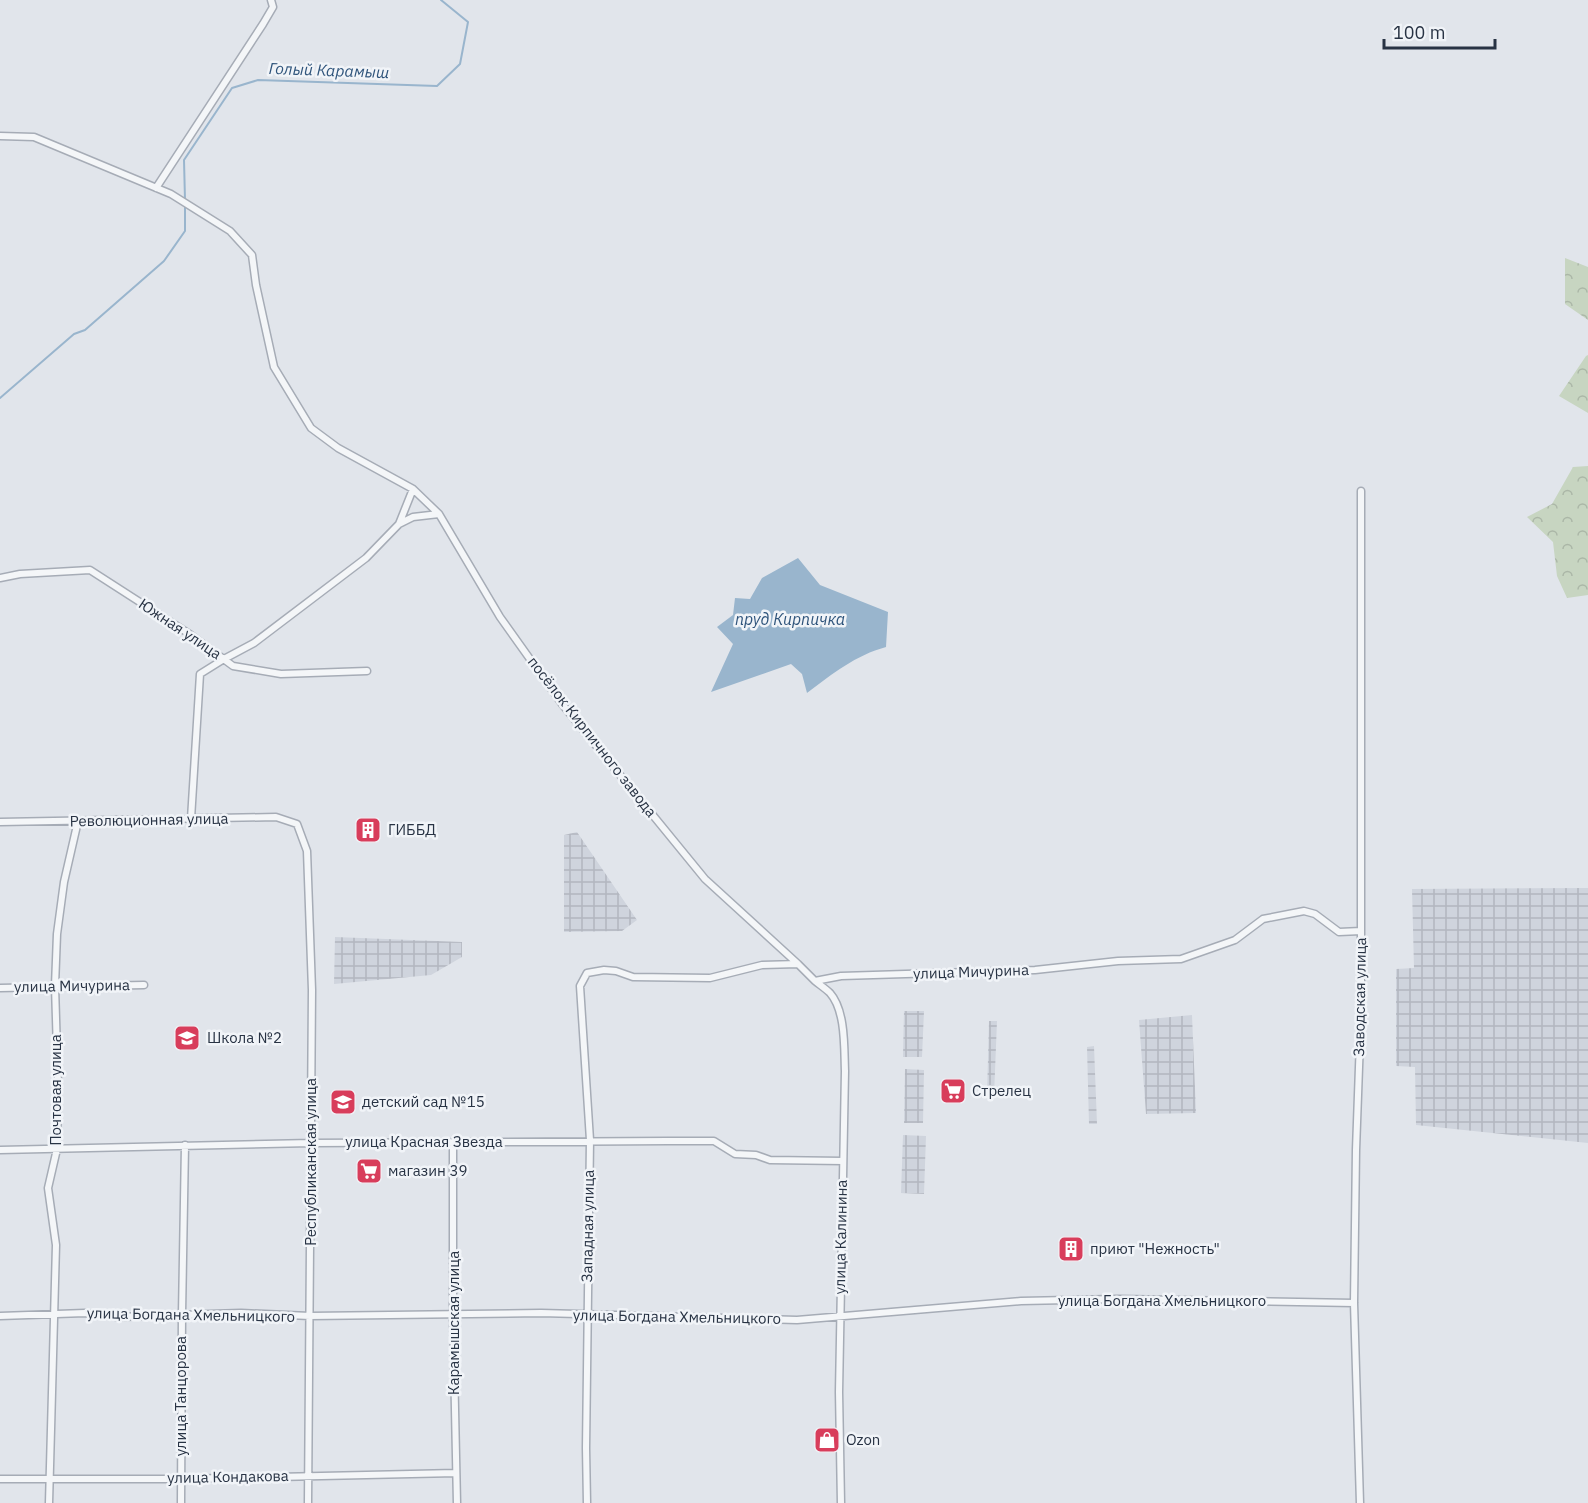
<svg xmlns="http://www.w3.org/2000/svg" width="1588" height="1503" font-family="'IBM Plex Sans',sans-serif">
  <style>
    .industrial { fill: url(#industrial-grid) }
    .forest { fill: url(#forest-crowns) }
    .water { fill: #99b5cd }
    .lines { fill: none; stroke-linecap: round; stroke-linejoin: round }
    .stream { stroke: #99b5cd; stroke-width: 2 }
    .street-casing { stroke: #a6acb6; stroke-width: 9 }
    .street { stroke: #f4f6f8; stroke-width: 6 }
    .labels { text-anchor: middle; stroke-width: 5; stroke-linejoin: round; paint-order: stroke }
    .street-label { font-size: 15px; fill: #283344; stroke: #f1f4f8 }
    .poi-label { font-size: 15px; fill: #283344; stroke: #f1f4f8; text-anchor: start }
    .water-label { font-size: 16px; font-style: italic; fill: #2f547b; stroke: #f1f4f8 }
  </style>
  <defs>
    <pattern id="industrial-grid" width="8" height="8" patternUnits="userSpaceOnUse" patternTransform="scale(1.5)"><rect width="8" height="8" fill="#cfd4dd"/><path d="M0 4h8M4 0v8" fill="none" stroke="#b2b6bf"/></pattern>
    <pattern id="forest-crowns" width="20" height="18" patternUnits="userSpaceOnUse" patternTransform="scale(1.5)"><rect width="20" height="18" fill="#c7d5c1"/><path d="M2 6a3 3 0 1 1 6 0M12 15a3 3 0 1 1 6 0" fill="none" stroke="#abb7a7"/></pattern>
  </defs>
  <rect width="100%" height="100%" fill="#e1e5eb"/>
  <path class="industrial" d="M577 832 637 920 622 931 564 932V835Z
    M1588 888V1143L1416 1125 1415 1067 1396 1066V969L1414 968 1412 889Z
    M335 937 462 942V957L431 975 334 984Z
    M904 1011H924L922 1057H903Z
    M1192 1015 1196 1113 1146 1114 1139 1020Z
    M989 1021H997L994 1096H987Z
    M1094 1046 1097 1124H1089L1087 1047Z
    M905 1069 924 1070 923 1123H904Z
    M903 1135 926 1136 924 1194 901 1193Z"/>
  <path class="forest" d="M1565 258 1588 267V320L1565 304Z
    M1588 355V413L1559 396 1586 356Z
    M1588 466V595L1567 598 1557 576 1553 542 1527 517 1552 504 1573 467Z"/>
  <path class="water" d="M798 558 820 585 888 612 886 647C856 655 832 674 807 693L802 674 791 664 711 692 733 644 717 627 733 615 735 598 750 599 762 578Z"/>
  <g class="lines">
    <path class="stream" d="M185 200 184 160 232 88 258 80 437 86 460 64 468 22 441 0
      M0 398 74 334 85 330 164 261 185 231V206"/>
    <g class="street-casing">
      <path id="street" d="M0 136 34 137 171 194 230 231 252 255 256 285 274 367 311 428 338 448 413 489 439 514 500 617 562 704 705 879 798 964
        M156 188 263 24 273 7 271 0
        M399 524 413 517 439 514
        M0 578 20 574 90 570 191 635 233 666 281 674 367 671
        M191 819 200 674 224 659 254 643 366 558 399 524 413 489
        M0 822 276 817 297 824 307 851 312 990 308 1503
        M815 981C820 985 826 989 830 993 846 1011 844 1049 845 1071L839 1392 841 1503
        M0 988 144 985
        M453 1143V1315L457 1503
        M0 1150 311 1143 668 1141H714L735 1154 756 1155 770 1160 843 1161
        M0 1316 85 1313 118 1317 241 1313 310 1316 541 1313 797 1320 1021 1301 1117 1299 1354 1303
        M0 1479H181L456 1473
        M49 1503 56 1245 48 1188 57 1149 58 1084 55 986 57 934 64 882 78 821
        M181 1503 182 1314 185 1145
        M587 1503 586 1448 590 1140 580 986 587 973 604 970 616 971 633 977 710 978 762 965 798 964 815 981 841 976 1035 970 1118 961 1181 959 1235 940 1263 919 1304 911 1315 914 1339 932 1361 931
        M1360 1503 1354 1303 1356 1150 1361 1012V491"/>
    </g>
    <use href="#street" class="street"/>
  </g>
  <defs>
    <g id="building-square" transform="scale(1.35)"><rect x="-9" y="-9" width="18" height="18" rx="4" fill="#d83d5b" stroke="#f1f4f8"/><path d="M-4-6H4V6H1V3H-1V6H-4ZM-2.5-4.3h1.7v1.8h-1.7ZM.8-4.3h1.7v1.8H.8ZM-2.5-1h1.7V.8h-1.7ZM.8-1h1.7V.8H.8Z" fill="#fff"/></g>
    <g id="school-square" transform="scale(1.35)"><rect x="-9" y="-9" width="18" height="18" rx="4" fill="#d83d5b" stroke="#f1f4f8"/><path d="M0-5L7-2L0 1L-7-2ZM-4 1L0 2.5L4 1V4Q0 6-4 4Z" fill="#fff"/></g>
    <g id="supermarket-square" transform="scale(1.35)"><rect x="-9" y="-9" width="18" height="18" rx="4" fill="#d83d5b" stroke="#f1f4f8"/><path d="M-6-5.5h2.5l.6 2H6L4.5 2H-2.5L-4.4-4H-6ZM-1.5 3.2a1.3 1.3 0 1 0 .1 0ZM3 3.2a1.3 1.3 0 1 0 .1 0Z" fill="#fff"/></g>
    <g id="shop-square" transform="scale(1.35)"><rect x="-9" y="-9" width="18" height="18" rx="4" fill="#d83d5b" stroke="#f1f4f8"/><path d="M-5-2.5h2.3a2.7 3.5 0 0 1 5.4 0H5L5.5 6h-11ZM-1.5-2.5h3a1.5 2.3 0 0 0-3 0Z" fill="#fff"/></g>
  </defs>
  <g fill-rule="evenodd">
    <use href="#building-square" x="368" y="830"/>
    <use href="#school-square" x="187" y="1038"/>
    <use href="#supermarket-square" x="953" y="1091"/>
    <use href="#school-square" x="343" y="1102"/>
    <use href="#supermarket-square" x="369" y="1171"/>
    <use href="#building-square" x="1071" y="1249"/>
    <use href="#shop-square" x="827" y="1440"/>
  </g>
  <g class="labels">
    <g class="street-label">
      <text transform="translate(180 629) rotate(34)" y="5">Южная улица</text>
      <text transform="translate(592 737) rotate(52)" y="5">посёлок Кирпичного завода</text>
      <text transform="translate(149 820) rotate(-1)" y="5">Революционная улица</text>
      <text transform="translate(971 972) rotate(-2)" y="5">улица Мичурина</text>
      <text transform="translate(72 986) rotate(-1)" y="5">улица Мичурина</text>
      <text transform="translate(1360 997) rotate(-89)" y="5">Заводская улица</text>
      <text transform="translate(56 1090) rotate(-90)" y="5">Почтовая улица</text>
      <text x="424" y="1147">улица Красная Звезда</text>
      <text transform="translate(311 1162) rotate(-90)" y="5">Республиканская улица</text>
      <text transform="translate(588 1226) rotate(-89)" y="5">Западная улица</text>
      <text transform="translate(841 1237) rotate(-89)" y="5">улица Калинина</text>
      <text x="1162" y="1306">улица Богдана Хмельницкого</text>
      <text transform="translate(191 1315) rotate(1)" y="5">улица Богдана Хмельницкого</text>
      <text transform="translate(677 1317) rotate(1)" y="5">улица Богдана Хмельницкого</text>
      <text transform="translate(454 1323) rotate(-90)" y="5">Карамышская улица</text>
      <text transform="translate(181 1396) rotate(-90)" y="5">улица Танцорова</text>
      <text transform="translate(228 1477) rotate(-1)" y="5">улица Кондакова</text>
    </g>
    <g class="poi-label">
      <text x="388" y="835">ГИББД</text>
      <text x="207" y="1043">Школа №2</text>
      <text x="972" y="1096">Стрелец</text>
      <text x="362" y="1107">детский сад №15</text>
      <text x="388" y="1176">магазин 39</text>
      <text x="1090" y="1254">приют "Нежность"</text>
      <text x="846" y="1445">Ozon</text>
    </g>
    <g class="water-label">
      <text transform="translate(329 70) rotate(2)" y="6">Голый Карамыш</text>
      <text x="790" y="625">пруд Кирпичка</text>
    </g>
  </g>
  <path d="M1384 39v9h111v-9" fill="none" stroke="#283344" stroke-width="3"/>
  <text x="1393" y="39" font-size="18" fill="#283344" stroke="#f1f4f8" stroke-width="4.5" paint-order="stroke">100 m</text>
</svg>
